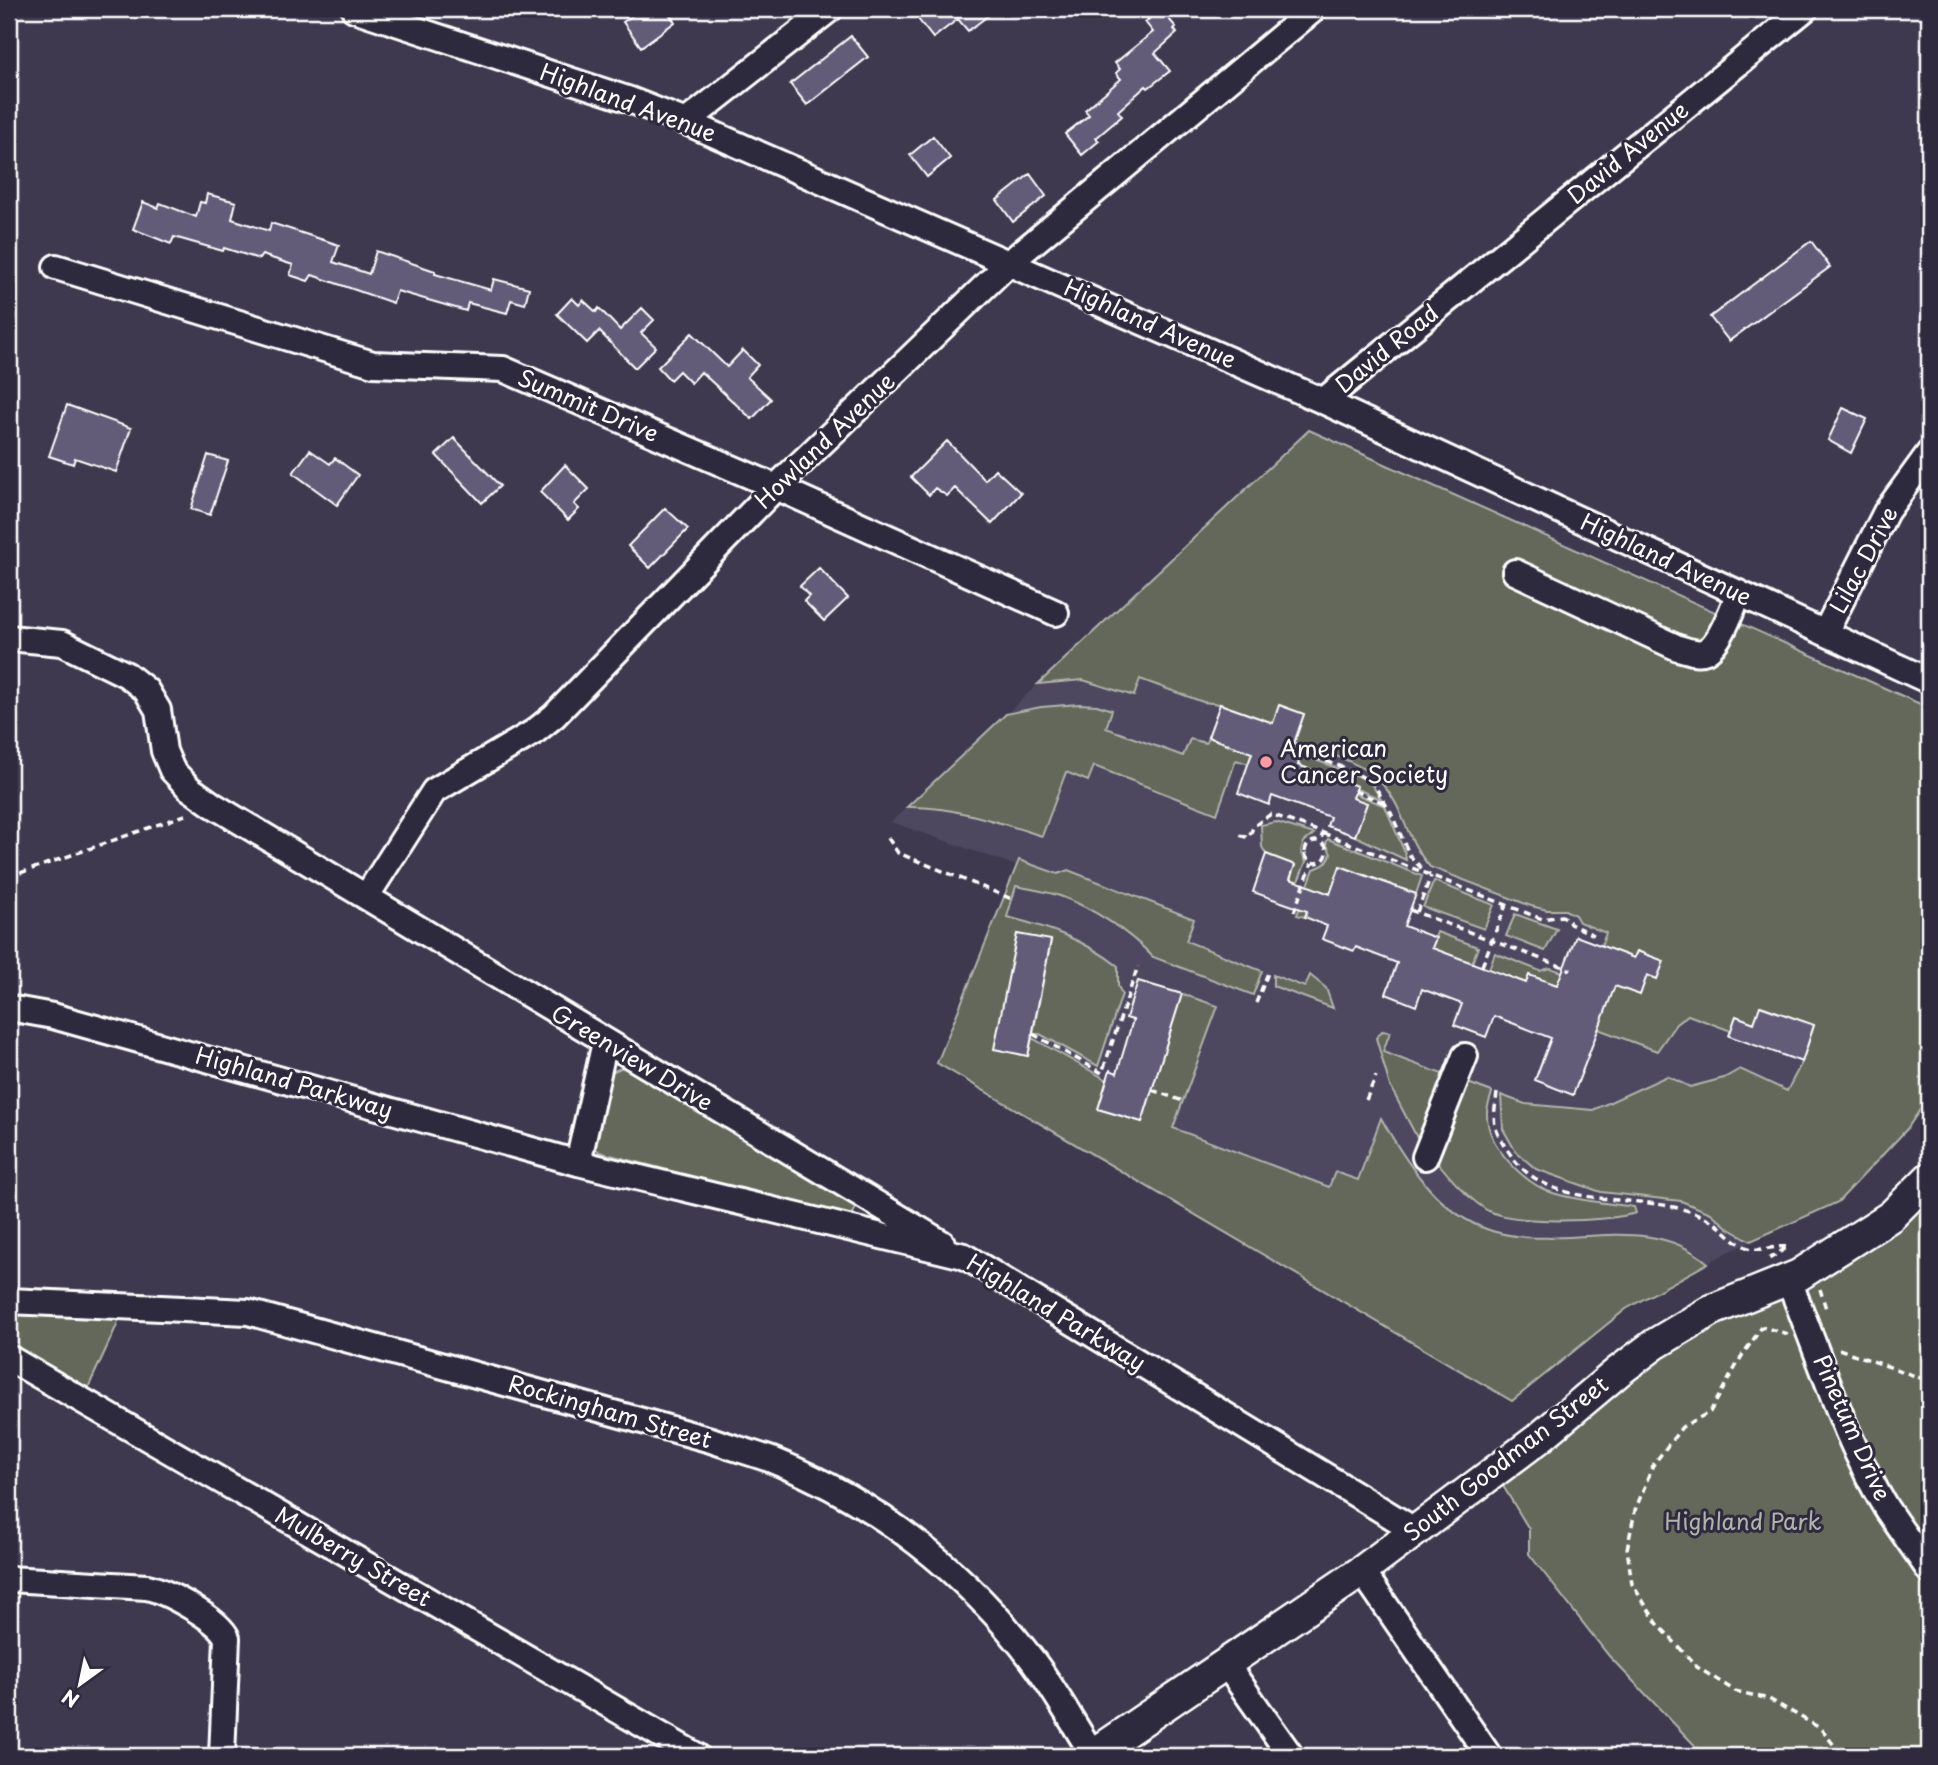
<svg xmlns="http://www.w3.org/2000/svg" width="1938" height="1765" font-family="'Playpen Sans',sans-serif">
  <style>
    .built { fill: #4e475f }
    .green { fill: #63685a; stroke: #b1b4ac; stroke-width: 2 }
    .building { fill: #635b79; stroke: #fff; stroke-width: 2 }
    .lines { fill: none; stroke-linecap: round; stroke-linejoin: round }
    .minor-casing { stroke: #fff; stroke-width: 30 }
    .major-casing { stroke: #fff; stroke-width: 35 }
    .path { stroke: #fff; stroke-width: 3.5; stroke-dasharray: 7 5; stroke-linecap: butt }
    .minor { stroke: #2f2a3d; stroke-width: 24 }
    .major { stroke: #2f2a3d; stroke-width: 30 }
    .poi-dot { fill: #ff9aa2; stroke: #2f2a3d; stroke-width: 2.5 }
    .labels { text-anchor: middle; stroke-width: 6; stroke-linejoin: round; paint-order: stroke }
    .street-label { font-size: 23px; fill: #fff; stroke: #2f2a3d }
    .poi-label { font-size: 23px; fill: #fff; stroke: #2f2a3d; text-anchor: start }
    .park-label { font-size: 23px; fill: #b1b4ac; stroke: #2f2a3d }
  </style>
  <rect width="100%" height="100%" fill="#3f394f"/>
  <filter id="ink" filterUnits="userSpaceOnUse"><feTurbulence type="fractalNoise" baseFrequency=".0143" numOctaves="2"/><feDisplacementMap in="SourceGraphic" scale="14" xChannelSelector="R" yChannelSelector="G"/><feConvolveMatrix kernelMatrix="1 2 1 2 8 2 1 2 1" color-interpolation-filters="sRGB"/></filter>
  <g filter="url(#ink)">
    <path class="built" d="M1309 430 1929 708V1096L1907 1129 1838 1202 1726 1253 1626 1309 1512 1401 937 1063 1017 866 891 822Z"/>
    <path class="green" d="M1309 430 1929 708V1096L1907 1129 1838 1202 1751 1241 1728 1228 1711 1213 1681 1201 1601 1192 1536 1169 1516 1152 1503 1129 1501 1095 1525 1104 1593 1110 1667 1076 1690 1087 1724 1078 1740 1069 1787 1091 1802 1062 1814 1025 1761 1006 1754 1023 1736 1016 1731 1031 1688 1015 1676 1024 1657 1051 1598 1029 1586 975 1640 995 1647 975 1657 979 1663 961 1637 951 1634 958 1601 946 1606 933 1579 922 1575 915 1565 910H1547L1531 906 1430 867C1415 850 1408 831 1399 810 1378 763 1339 758 1294 742L1304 714 1280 705 1273 723 1220 704 1203 702 1140 679 1134 696 1083 680 1038 684Z
      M1079 704 1097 705 1112 710 1106 728 1183 756 1190 739 1206 743 1208 737 1252 753 1249 764 1236 760 1217 814 1094 766 1088 781 1066 772 1042 836C998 822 953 806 907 807L1006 714 1041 707Z
      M1291 751 1361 777 1372 785 1381 799 1298 765 1300 758 1290 755Z
      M1354 793 1385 806 1405 853 1406 860 1355 836 1367 803 1352 798Z
      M1276 822 1314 834 1304 842 1301 851 1306 862 1297 884 1289 882 1295 865 1266 854 1262 847 1261 825Z
      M1328 839 1422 876 1416 894 1341 866 1330 894 1316 889 1305 917 1297 915 1314 869C1323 866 1328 863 1331 854L1326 843Z
      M1019 860 1058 874 1068 870 1194 919 1186 941 1262 971 1253 995 1153 957C1129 932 1093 908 1060 896 1046 891 1030 889 1016 886L1007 917C1048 927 1085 940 1118 966V986L1122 994 1098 1066 1040 1034H1033L1051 941 1017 934 995 1049 1028 1056 1032 1038 1107 1080 1098 1109 1142 1122 1182 994 1218 1006 1173 1128 1329 1187 1335 1172 1358 1180 1381 1118C1404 1159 1435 1208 1481 1227 1554 1258 1642 1206 1708 1263L1626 1309 1512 1401 937 1063Z
      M1434 881 1494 905 1484 929 1423 907Z
      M1515 914 1557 929 1545 951 1506 936Z
      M1437 932 1478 947 1472 963 1432 948Z
      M1495 953 1540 971 1550 968 1569 974 1564 988 1529 975 1526 983 1489 969Z
      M1273 975 1305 987 1310 975 1326 988 1333 1008 1273 986Z
      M1382 1031 1390 1032 1383 1052 1445 1075 1422 1147 1390 1086 1376 1038Z
      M628 1065 857 1201 856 1208 852 1215H839L599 1152 594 1146 591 1132 611 1072Z
      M1460 1080 1492 1092C1491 1098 1487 1106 1487 1113 1486 1145 1524 1184 1553 1193 1579 1201 1607 1203 1634 1207L1636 1213C1608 1222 1510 1225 1485 1209 1463 1194 1447 1174 1431 1154Z
      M1929 1199V1756H1705L1609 1656 1529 1554V1529L1503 1486 1615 1382 1684 1337 1822 1278 1894 1230Z
      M9 1313 119 1317 117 1325 88 1388 9 1343Z"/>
    <path class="building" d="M642 9H665L675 22 641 47 623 22Z
      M932 9H997L968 31 958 19 933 38 918 19Z
      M1140 9H1160L1176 27 1174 29 1177 33 1155 53 1170 71 1148 88 1146 86 1118 111 1122 116 1096 138 1099 141 1082 155 1065 134 1089 115 1085 110 1121 79 1116 73 1120 69 1115 63 1153 32 1145 22 1149 19Z
      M851 36 868 57 807 105 790 84Z
      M933 136 950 158 927 177 910 155Z
      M1030 174 1046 196 1013 222 997 200Z
      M207 194 236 202 232 219 269 231 271 223 339 245 333 262 369 274 376 251 435 271V274L491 290 494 279 529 288 525 304 511 300 507 313 468 303 466 311 397 291 393 303 312 275 308 281 290 275 293 265 262 255 259 259 224 248 223 251 174 237 171 244 133 229 143 202 158 208 160 203 196 217 200 202 205 203Z
      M1811 241 1830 267 1729 341 1710 317Z
      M572 298 579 305 583 300 596 312 599 308 620 330 642 308 654 320 641 333 656 347 635 368 599 331 587 343 557 314Z
      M692 333 727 367 743 350 758 365 747 377 771 399 752 419 701 372 691 383 679 371 670 380 658 367Z
      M67 405 131 428 116 472 75 458 73 464 49 456Z
      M1843 408 1867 419 1851 453 1828 440Z
      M454 438 500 486 482 503 436 455Z
      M947 441 985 480 995 469 1021 493 992 524 955 488 947 496 935 488 929 495 911 477Z
      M310 450 330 464 335 458 358 475 337 505 293 473Z
      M208 455 228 461 210 515 191 509Z
      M565 465 589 489 574 504 579 509 568 520 540 492Z
      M665 508 688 529 650 568 628 546Z
      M819 568 848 598 824 621 804 601 809 596 800 586Z
      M1220 704 1273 723 1279 705 1304 714 1290 755 1300 758 1298 765 1357 786 1353 798 1367 803 1355 836 1327 826 1330 817 1272 796 1269 805 1238 793 1252 753 1208 737Z
      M1266 854 1295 865 1290 879 1330 894 1340 866 1416 894 1404 926 1436 938 1432 948 1526 983 1529 975 1557 985 1576 936 1634 958 1637 951 1664 961 1657 979 1647 975 1640 995 1615 986 1573 1095 1535 1080 1551 1038 1494 1016 1486 1037 1454 1025 1462 1004 1422 989 1416 1006 1386 994 1397 963 1356 947 1354 951 1322 939 1327 926 1305 917 1307 911 1253 892Z
      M1017 934 1051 940 1028 1056 994 1049Z
      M1138 981 1182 994 1142 1122 1098 1109 1110 1070 1117 1073 1133 1020 1126 1018Z
      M1760 1006 1814 1025 1802 1062 1729 1036 1736 1016 1754 1023Z"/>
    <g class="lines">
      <g class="minor-casing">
        <path id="minor" d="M354 9 630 100 686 122 1323 401 1929 681
          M686 122 830 9
          M56 267 373 364 503 369 776 487 1056 613
          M1323 401 1805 9
          M1515 572 1678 648C1687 650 1697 655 1706 651 1721 643 1732 609 1739 593
          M1825 633 1886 512 1929 453
          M9 638 62 643 127 675 146 690 158 710 164 751 172 770 189 788 213 805 942 1243
          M366 897 434 791 534 732 554 716 776 487 1009 263 1314 9
          M9 1008 53 1016 578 1163 964 1256 1416 1531
          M1425 1157 1465 1056
          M578 1163 605 1042
          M1788 1279C1820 1355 1843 1437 1886 1508 1900 1529 1915 1549 1929 1570
          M9 1301 248 1312 711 1440C731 1447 752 1453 772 1460 877 1502 967 1572 1034 1662 1056 1692 1074 1725 1094 1756
          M9 1358 697 1756
          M1362 1571 1489 1756
          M9 1579 147 1587C166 1591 219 1619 227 1638L222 1756
          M1226 1664 1291 1756"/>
      </g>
      <g class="major-casing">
        <path id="major" d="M1090 1756 1362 1571 1538 1439 1619 1371 1655 1344 1712 1310 1799 1275 1891 1216 1929 1178"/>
      </g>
      <path class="path" d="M1292 749 1348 769 1373 783 1391 813 1410 856 1425 872
        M1355 791 1384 803
        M1323 833 1542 919 1562 916 1568 919 1570 924 1594 935
        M1240 835 1248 838 1254 826 1271 814 1323 833 1320 841
        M888 838 898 853 1012 899
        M1305 852a11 11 0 1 1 22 0a11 11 0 1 1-22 0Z
        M9 877 188 814
        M1410 910 1571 970
        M1294 912 1312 863
        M1417 912 1431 876
        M1482 966 1506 905
        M1256 1003 1268 973
        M1033 1034 1102 1073 1138 966
        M1152 1090 1183 1101
        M1497 1093C1496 1103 1493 1116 1495 1125 1498 1137 1506 1148 1513 1158 1552 1209 1627 1194 1682 1209 1694 1212 1706 1217 1716 1224 1726 1231 1734 1242 1746 1247 1759 1253 1774 1245 1788 1247L1769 1259
        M1366 1100 1376 1076
        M1820 1289 1827 1312
        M1788 1334 1762 1327 1743 1354 1710 1412 1682 1427 1653 1465 1635 1511 1627 1549 1632 1584 1657 1623 1697 1667 1735 1691 1769 1699 1820 1728 1843 1756
        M1839 1349 1929 1381"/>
      <use href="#minor" class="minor"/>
      <use href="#major" class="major"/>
    </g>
  </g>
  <circle class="poi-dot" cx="1266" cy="762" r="7"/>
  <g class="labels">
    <g class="street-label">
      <text transform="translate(628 103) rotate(20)" y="8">Highland Avenue</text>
      <text transform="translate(1628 153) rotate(-39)" y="8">David Avenue</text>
      <text transform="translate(1150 324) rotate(24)" y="8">Highland Avenue</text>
      <text transform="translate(1387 349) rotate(-39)" y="8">David Road</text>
      <text transform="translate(588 406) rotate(23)" y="8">Summit Drive</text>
      <text transform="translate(825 441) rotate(-44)" y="8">Howland Avenue</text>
      <text transform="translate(1666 560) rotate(25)" y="8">Highland Avenue</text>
      <text transform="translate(1864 560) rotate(-62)" y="8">Lilac Drive</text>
      <text transform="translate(632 1058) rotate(31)" y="8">Greenview Drive</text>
      <text transform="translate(294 1083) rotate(16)" y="8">Highland Parkway</text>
      <text transform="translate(1056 1313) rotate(31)" y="8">Highland Parkway</text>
      <text transform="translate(610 1412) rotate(16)" y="8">Rockingham Street</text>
      <text transform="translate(1852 1428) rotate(66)" y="8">Pinetum Drive</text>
      <text transform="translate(1506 1459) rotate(-38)" y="8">South Goodman Street</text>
      <text transform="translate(353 1557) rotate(30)" y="8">Mulberry Street</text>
    </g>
    <g class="poi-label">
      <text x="1280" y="757">American<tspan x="1280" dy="26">Cancer Society</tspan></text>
    </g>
    <g class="park-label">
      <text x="1743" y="1530">Highland Park</text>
    </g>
  </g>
  <rect width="1938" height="1765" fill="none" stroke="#2f2a3d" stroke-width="35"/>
  <rect x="18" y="18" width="1903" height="1730" fill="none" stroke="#fff" stroke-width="2.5" filter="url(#ink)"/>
  <g transform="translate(80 1684) rotate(213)" stroke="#2f2a3d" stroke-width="5" paint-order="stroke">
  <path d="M0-5L12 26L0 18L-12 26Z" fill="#ffffff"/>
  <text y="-10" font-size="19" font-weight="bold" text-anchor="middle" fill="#ffffff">N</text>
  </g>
</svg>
